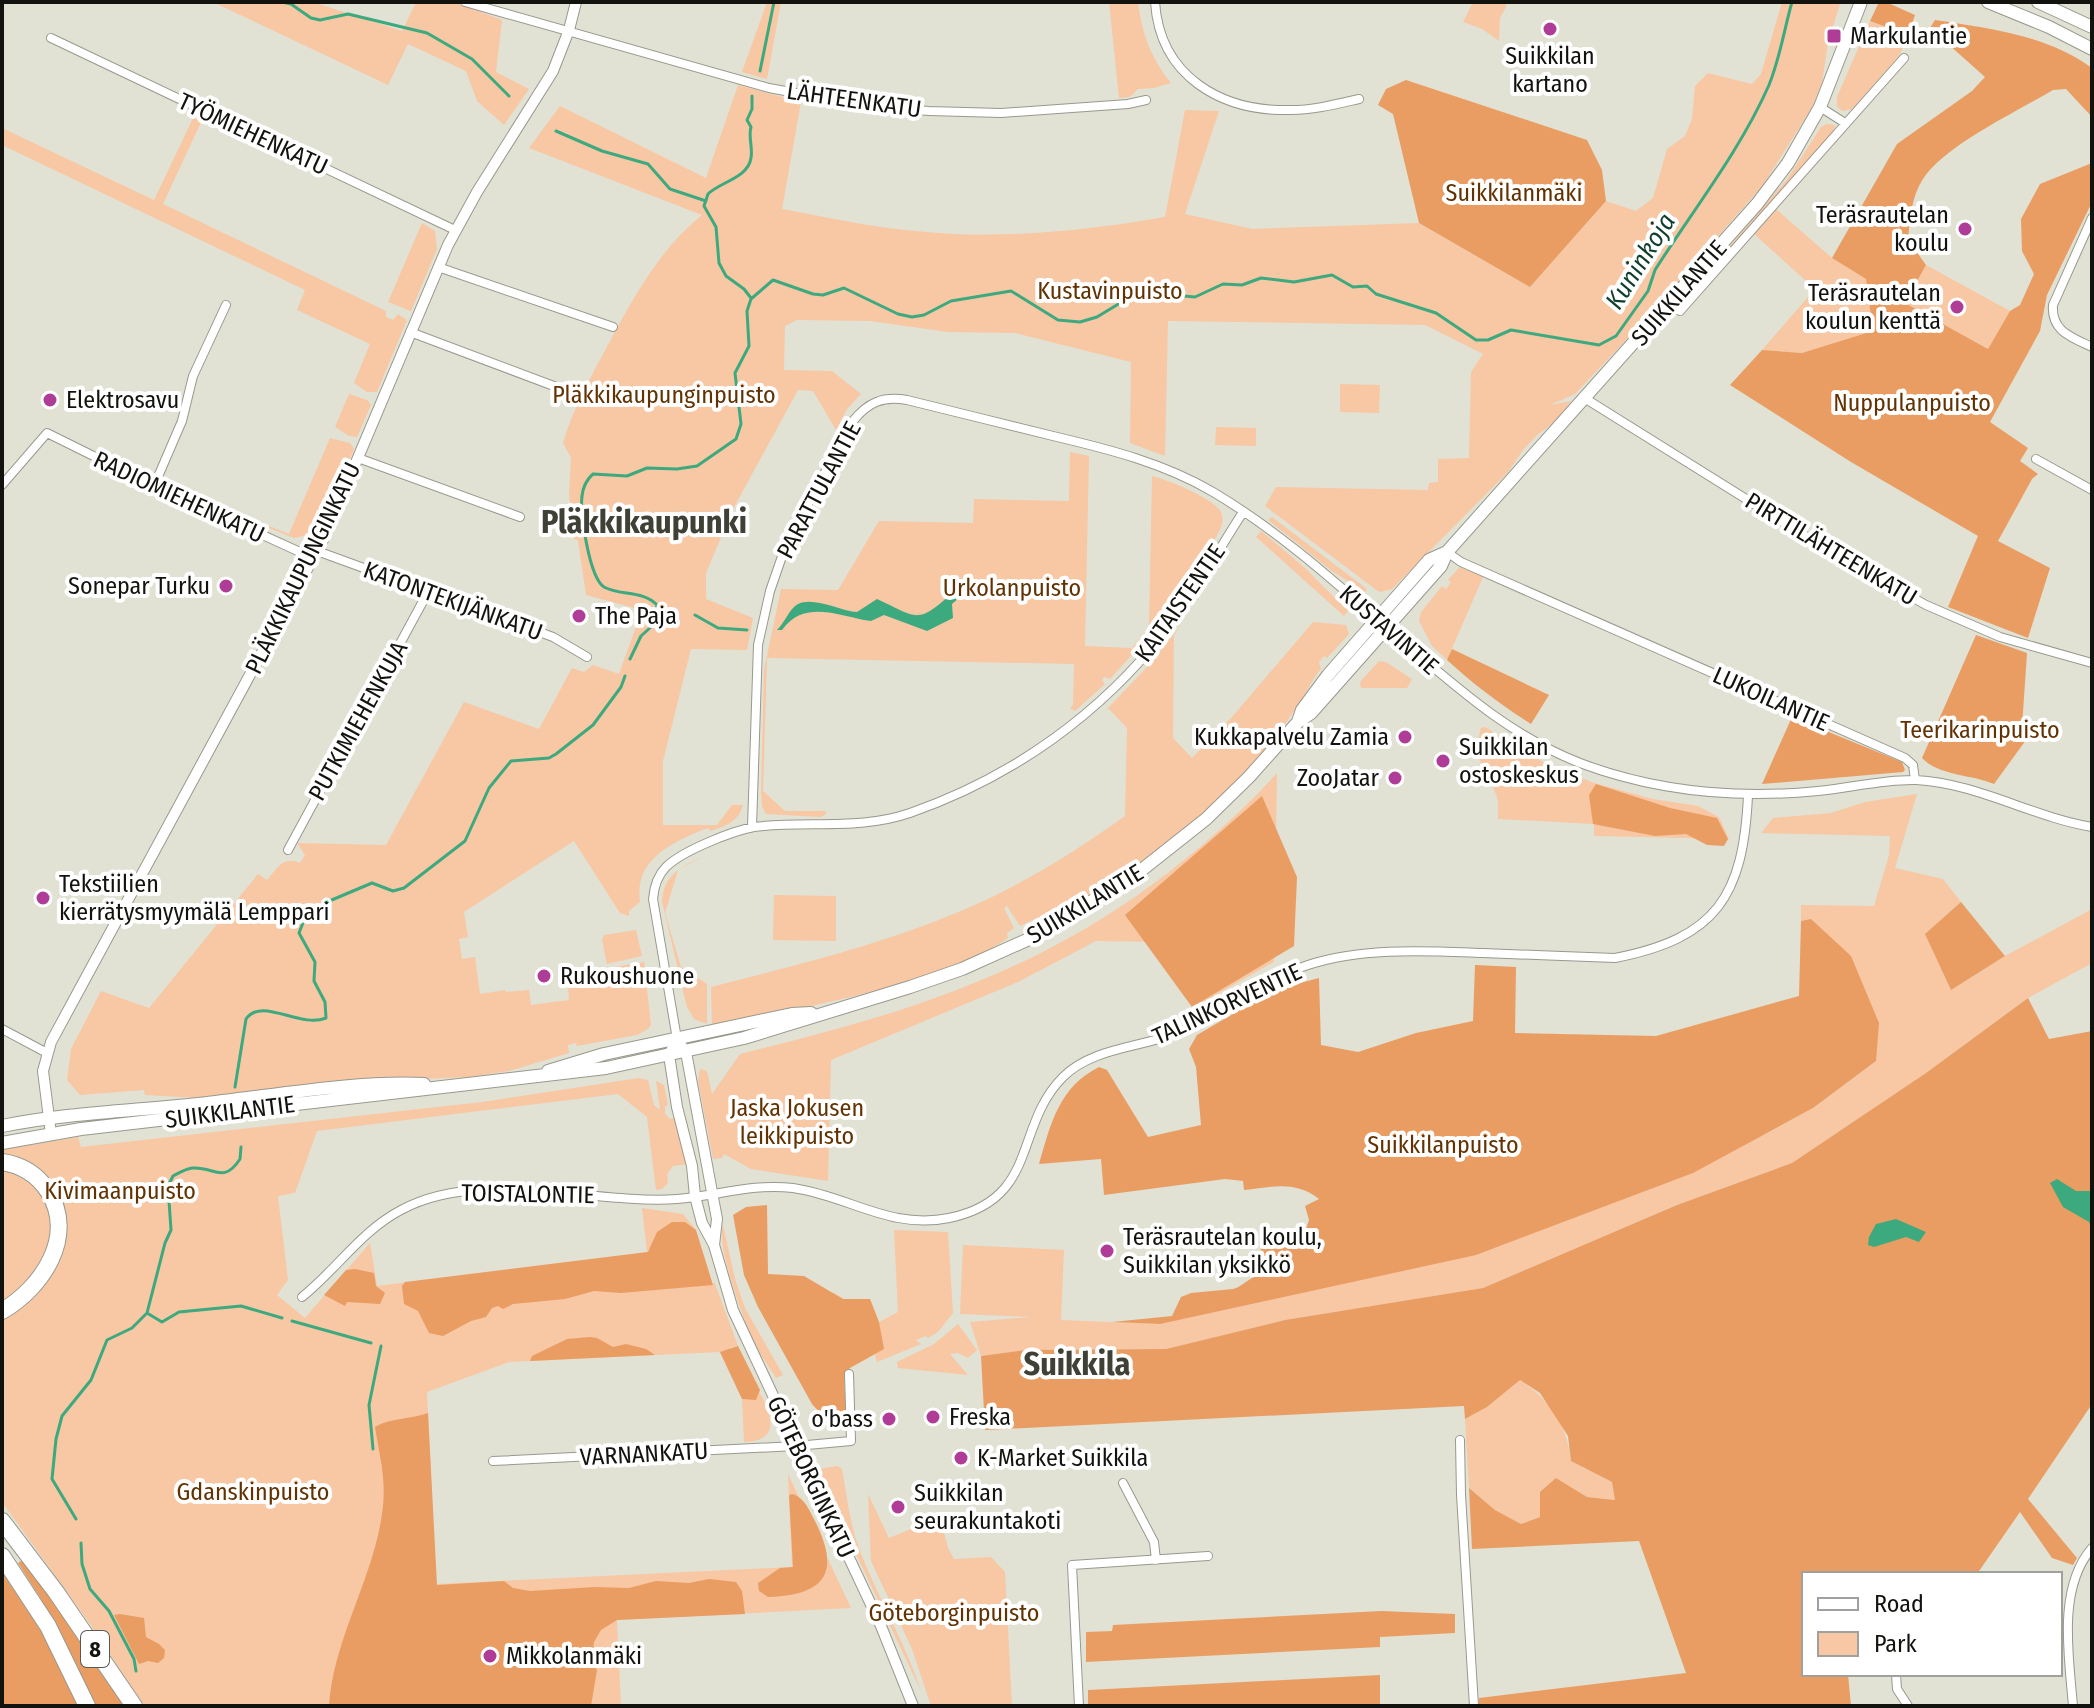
<svg xmlns="http://www.w3.org/2000/svg" width="2094" height="1708" font-family="'Fira Sans Condensed',sans-serif">
  <style>
    .green { fill: #f8c7a4 }
    .forest { fill: #e99d63 }
    .water { fill: #3da97e }
    .lines { fill: none; stroke-linecap: round; stroke-linejoin: round }
    .stream { stroke: #3da97e; stroke-width: 3 }
    .minor-casing { stroke: #98998d; stroke-width: 10 }
    .tertiary-casing { stroke: #98998d; stroke-width: 12 }
    .secondary-casing { stroke: #98998d; stroke-width: 14 }
    .motorway-casing { stroke: #98998d; stroke-width: 18 }
    .minor { stroke: #fff; stroke-width: 8 }
    .tertiary { stroke: #fff; stroke-width: 10 }
    .secondary { stroke: #fff; stroke-width: 12 }
    .motorway { stroke: #fff; stroke-width: 16 }
    .poi-dot { fill: #af3c97; stroke: #fff; stroke-width: 3 }
    .labels { text-anchor: middle; stroke-width: 8; stroke-linejoin: round; paint-order: stroke }
    .shield { fill: #fff; stroke: #595956; stroke-width: 2 }
    .shield-label { font-size: 22px; font-weight: bold; fill: #12120e }
    .poi-label { font-size: 24px; fill: #12120e; stroke: #fff; text-anchor: start }
    .street-label { font-size: 24px; fill: #12120e; stroke: #fff }
    .park-label { font-size: 24px; fill: #623202; stroke: #fff }
    .water-label { font-size: 26px; font-style: italic; fill: #103e2c; stroke: #fff }
    .district-label { font-size: 32px; font-weight: bold; fill: #404136; stroke: #fff }
  </style>
  <rect width="100%" height="100%" fill="#e1e2d4"/>
  <path class="green" d="M213 2H313L402 31 416 2H454L502 20 496 72 529 89 504 125 477 101 466 71 408 44 388 85Z
    M767 2H781L767 79 742 72Z
    M1109 2H1138C1142 34 1151 58 1171 83L1154 88 1138 89 1130 97 1119 98Z
    M1473 2H1500L1507 5 1500 18 1499 41 1482 29 1463 22Z
    M1782 2H1839L1840 4 1828 42 1822 83 1811 109 1763 185 1642 323 1575 394 1550 405 1571 401 1556 421 1537 435 1523 450 1508 472 1392 589 1380 592 1375 589 1265 506 1276 487 1428 490 1429 483 1438 482V459L1469 458 1471 372 1483 354 1425 325 1168 321 1165 456 1130 443 1131 362 1015 333 948 332 870 321 797 320 785 326 784 370 832 371 861 394 847 409 836 430 813 391 798 390 733 509 706 573V599L753 618 747 650 691 649 663 761V825H717L732 805H743C738 823 726 825 711 831L708 828 702 830C670 844 634 860 640 902L629 911V916L620 913 574 841 464 912 468 937 459 939 462 959 475 957 480 994 505 990 506 992 529 990 531 1005 569 1000 568 984 603 979 608 974V968L644 962 651 1025 648 1029 637 1035 577 1046 576 1043 568 1045 569 1053 509 1071 469 1077 362 1082 198 1098 145 1095 144 1090 80 1095 67 1080 71 1049 101 991 149 1008 258 874 267 880C278 867 283 856 300 863L305 855 297 843 386 845 464 702 539 729 572 668 584 672 593 665 619 674 642 610 586 595 578 540 574 539 569 493 571 458 563 443C574 406 591 377 609 343 635 295 660 249 702 215L529 148 560 106 706 178 738 85 801 102 782 209C826 217 870 227 915 231 997 240 1084 231 1165 217L1185 110 1219 111 1185 214 1252 229 1419 223 1530 287 1606 201 1636 211 1653 198 1667 149 1685 136 1692 119 1695 86 1708 73 1752 84 1761 74Z
    M1870 21 1908 35 1899 56 1852 109 1843 111 1837 107V97Z
    M195 114 203 118 163 204 386 311V317L393 320 398 314 407 320 377 392H367L354 383 370 344 297 310 305 290 2 145V128L154 200Z
    M1827 124 1835 125 1833 132 1696 290 1694 288 1788 178 1821 127Z
    M1776 209 1832 258 1866 279 1874 332 1802 353 1762 350 1815 289 1754 234Z
    M422 223 435 231 437 249 411 311 388 302Z
    M1926 265 2010 311 1988 349 1905 303Z
    M1340 384 1380 385 1379 413 1340 412Z
    M349 394 367 400 371 405 357 437 349 436 335 427Z
    M1216 427 1256 428V446L1215 445Z
    M330 438 350 443 354 449 317 533 294 538 269 528V526L289 534Z
    M1070 452 1089 456 1085 646 1132 648 1144 633 1149 636 1110 679 1104 677 1102 680 1105 684 1075 711 1070 708 1073 705 1074 664 767 658 763 791 785 811H826V814L821 817 766 814 762 807 761 793 764 670 781 589 838 590 879 521 973 523 974 499 1069 501Z
    M1152 476C1166 479 1215 499 1221 512 1225 521 1220 530 1216 537L1150 635 1145 631 1149 626Z
    M1272 517 1367 589 1365 592 1332 571 1268 520Z
    M1261 531 1305 568 1348 611 1344 616 1256 537Z
    M1460 567 1483 577 1447 660 1432 646 1419 621 1421 612 1442 586 1446 589 1451 582 1448 580Z
    M1183 622 1174 635 1173 738 1192 758 1232 717 1313 622 1346 625 1349 634 1327 658 1324 656 1319 662 1321 669C1313 678 1308 690 1301 700 1291 717 1278 734 1265 749 1215 811 1123 889 1049 918L1047 913 1020 926 1007 906 1004 908 1014 928 1007 933 1008 938C987 953 965 961 941 970 867 997 789 1010 712 1028L711 987C793 966 877 946 956 913 1017 888 1072 854 1125 816L1127 728 1109 709 1106 710 1151 663Z
    M1379 661 1386 662 1412 679 1407 688H1361L1360 682Z
    M1485 727 1543 762 1594 783 1653 799 1698 806 1719 817 1729 839 1594 836V824L1498 819C1498 812 1499 801 1496 794 1484 768 1472 758 1481 728Z
    M1277 773 1274 962 1201 1003 1163 942 1096 941 1018 982 831 1060 828 1181 751 1169 724 1154 722 1158 713 1159 698 1081 700 1069 707 1071 712 1094 740 1054C820 1034 903 1013 979 981 1093 935 1194 863 1277 773Z
    M1917 794 1895 868 1943 879 1961 902 1926 934 1951 990 2005 956 2092 909V963L2028 998 1926 1073 1792 1163 1677 1205 1483 1288 1285 1320 1166 1349 1026 1350 981 1356 970 1322 1031 1317 960 1314 963 1245 1064 1250 1061 1320 1160 1324 1764 1135 1813 1108 1876 1061 1812 920 1801 921V905L1874 906 1889 855 1890 836 1761 833 1773 818 1831 813 1865 802Z
    M702 857 678 870 665 913 681 967 707 984V1024L694 1019 687 1007 662 902C663 876 680 867 702 857Z
    M774 895 836 896V941L773 940Z
    M636 930 642 956 607 964 602 940 604 935Z
    M639 1078 648 1080 654 1105 660 1110 656 1081 664 1085 668 1105 665 1106V1114L670 1119 674 1118 683 1140 688 1164 673 1166 667 1174 668 1183 662 1189 656 1190 647 1117 618 1094 317 1131 295 1193 278 1196 288 1280 277 1295 305 1318 370 1243 377 1286 647 1252 642 1208 683 1214 696 1230 682 1222 713 1285 714 1281 738 1346 730 1348C743 1369 805 1441 744 1442L742 1399 720 1352 509 1362 427 1392 436 1584 792 1567 788 1474 851 1608 617 1620 621 1706H144L90 1624 2 1502V1315L39 1288 59 1204 2 1157V1150L78 1137 81 1147 482 1102Z
    M2 1169C62 1185 61 1242 27 1284 21 1292 10 1298 2 1303Z
    M723 1225 735 1279 745 1308 783 1375 776 1378C770 1367 761 1357 756 1346 744 1322 716 1247 723 1225Z
    M894 1230 948 1232 953 1313 938 1332 928 1338 926 1336 916 1340 921 1344 877 1362 875 1354 884 1349 797 1295 834 1293 844 1299H870L879 1322 898 1312Z
    M958 1324 977 1350 968 1358 958 1353 950 1354 968 1375 898 1368 897 1362 934 1344Z
    M1520 1380C1550 1400 1567 1425 1571 1461L1612 1482 1615 1500 1587 1497 1556 1478 1540 1517 1521 1524 1495 1510 1469 1488 1465 1419 1487 1407Z
    M837 1466 842 1469C847 1495 849 1522 859 1548 877 1597 905 1641 921 1691L819 1476V1469Z
    M868 1494 889 1538 940 1517 948 1548 954 1559 991 1557 1005 1572 1012 1706H931L912 1649 871 1561Z"/>
  <path class="forest" d="M1879 2H1886L1915 15 1908 35 1870 21Z
    M1935 20C1988 28 2047 35 2092 68V117L2066 89 2053 90C2018 111 1944 146 1923 179 1911 197 1910 220 1908 240L1926 265 1905 303 1988 349 2010 311 2020 305 2034 274 2022 251 2021 219 2040 184 2092 163V202L2047 295 2040 331 1990 422 2028 448 2020 461 2038 474 2032 479 1998 541 2050 568 2028 638 1948 607 1978 536 1851 462 1730 385 1762 350 1802 353 1873 331 1866 279 1832 258 1897 144 1972 91 1985 77 1930 28Z
    M1406 80 1587 140 1602 170 1606 201 1530 287 1419 223 1393 114 1378 105 1386 89Z
    M1976 635 2027 653 2022 727 2034 729 1994 784C1970 774 1939 776 1922 758Z
    M1452 649 1549 695 1531 724C1501 705 1473 684 1447 660Z
    M1792 717 1902 762 1905 770 1903 772 1762 784Z
    M1596 784 1670 808 1717 818 1728 839 1724 846 1707 845 1686 834 1655 836 1593 824 1589 795Z
    M1262 796 1297 877 1294 946 1192 1007 1125 915Z
    M1961 902 2005 956 1951 990 1925 934Z
    M1811 919 1851 956 1879 1023 1876 1061 1813 1108 1693 1173 1476 1255 1160 1324 1112 1322 1172 1316 1181 1297 1191 1293 1233 1289C1244 1286 1247 1278 1261 1275 1242 1244 1284 1236 1305 1232L1309 1220 1305 1206 1319 1199C1295 1180 1272 1187 1244 1190L1243 1181 1225 1179 1104 1195 1101 1159 1039 1164C1051 1123 1059 1087 1099 1067L1107 1070 1148 1137 1201 1125 1196 1067 1189 1049 1197 1035 1274 990 1319 978 1321 1045 1358 1052 1416 1033 1473 1021 1475 965 1516 967 1515 1033 1656 1036 1799 996 1801 921Z
    M2028 998 2049 1039 2092 1031V1404L2028 1499 2077 1558 2073 1565 2052 1558 2020 1512 1977 1574H1804V1674H1848L1851 1706H1479V1698L1686 1673 1639 1541 1472 1549 1469 1488 1495 1510 1521 1524 1540 1517V1492L1556 1478 1587 1497 1615 1500 1612 1482 1571 1461 1568 1436 1540 1393 1520 1380 1487 1407 1465 1419 1464 1406 985 1430 981 1356 1026 1350 1166 1349 1285 1320 1483 1288 1677 1205 1792 1163 1926 1073Z
    M767 1205 768 1274 804 1276 843 1299H870L879 1322 884 1349 850 1368 844 1374 846 1419 837 1431 812 1404 758 1307 744 1275 733 1215 746 1207Z
    M672 1222H685L696 1230 713 1285 621 1293 594 1291 565 1299 513 1304 503 1309 498 1306 492 1308 486 1317 471 1321 443 1336 429 1333 418 1311 404 1304 402 1286 405 1282 648 1252 657 1232Z
    M355 1269 374 1273 376 1286 385 1293 380 1304 347 1302 345 1306 324 1295 346 1270Z
    M590 1337 597 1338 613 1347 626 1344 646 1349 655 1355 530 1361 532 1356 567 1339Z
    M738 1346 760 1390 756 1400 742 1399 720 1352Z
    M428 1413 437 1585 504 1581 513 1588 530 1591 595 1587 629 1588 656 1581 689 1583 709 1579 736 1582 742 1591 745 1614 617 1620 601 1630 594 1642 592 1661 597 1670 591 1706H329C333 1640 373 1579 382 1514 387 1480 380 1459 375 1427 390 1418 411 1419 428 1413Z
    M793 1494C805 1498 810 1512 816 1523 841 1574 824 1595 768 1597L759 1591 758 1583 780 1568 793 1567 789 1495Z
    M24 1559 126 1706H95L41 1599 18 1563Z
    M2 1572 45 1637 80 1706H2Z
    M1381 1611 1455 1614V1633L1380 1637V1647L1086 1662V1632L1112 1631 1113 1625Z
    M120 1614 144 1618 146 1637 159 1644 165 1650 164 1658 158 1663 148 1661 139 1664 114 1615Z
    M1380 1675V1706H1088V1690Z"/>
  <path class="water" d="M952 593H958L960 597 952 604 953 618 927 631 884 615 871 621 864 620C834 614 803 601 782 630H777C784 624 789 609 798 604 813 596 841 611 857 612L877 599C918 618 917 625 952 593Z
    M2057 1179 2076 1191H2092V1229L2089 1222 2063 1207 2050 1183Z
    M1896 1219 1926 1232 1919 1242 1906 1237 1874 1247 1868 1245 1869 1237 1876 1224Z"/>
  <g class="lines">
    <path class="stream" d="M282 2 291 4 311 18 320 20 348 14 427 33 472 59 509 96
      M760 71 774 2
      M556 131 602 151 648 164 670 189 706 201
      M1173 295 1195 297 1223 284 1242 285 1261 278 1294 282 1332 275 1353 287 1367 286 1376 294 1436 313 1476 340H1488L1511 330 1599 345 1616 336 1648 291 1655 270C1693 210 1740 151 1769 85 1780 58 1784 30 1792 2
      M751 298 744 289 726 276 719 263 716 227 704 206 708 194C720 182 748 178 751 158 753 147 748 137 751 127L747 120 752 109V96
      M656 615 672 618
      M695 615 718 628 747 630
      M630 659 641 636 652 626 657 605C643 590 620 596 604 587 589 577 580 513 582 496 583 487 586 480 593 474L627 476 647 468 677 469 697 466 736 439 741 424 735 373 749 346 747 311 751 299 773 280 813 294 823 295 844 288 898 314 912 317 924 315 951 301 1011 291 1058 320 1080 322 1097 317 1130 297 1148 295
      M235 1087 246 1019C262 996 300 1029 326 1018L325 1002 314 981 315 962 299 933 308 910 372 883 393 891 404 888 465 841 489 788 511 761 549 758 556 754 593 725 621 687 625 676
      M147 1313 162 1322 179 1312 241 1306 282 1318
      M292 1321 371 1343
      M373 1449 369 1405 381 1346
      M76 1519 52 1479 56 1439 62 1416 91 1380 107 1340 132 1328 147 1313 165 1243 171 1230 168 1186 173 1176C179 1173 185 1169 192 1168 214 1166 223 1185 240 1159L241 1147
      M81 1543 82 1564 90 1589 109 1611 134 1659 136 1671"/>
    <g class="minor-casing">
      <path id="minor" d="M465 2 769 88 867 106 929 111 1001 113 1128 104 1146 100
        M1155 2C1160 77 1222 112 1291 110 1314 110 1337 104 1359 99
        M51 38 455 230
        M1820 107 1845 123
        M2092 218 2053 305C2051 331 2071 337 2092 347
        M438 267 613 327
        M1680 311 1904 58
        M410 332 575 394
        M1586 399 1831 552 1926 605 2000 637 2092 663
        M358 458 520 517
        M2036 459 2092 490
        M2 485 47 433 142 480 313 558
        M154 486 182 421 193 376 226 305
        M317 551 553 637 587 657
        M1447 552 1461 562 1905 758 1913 765 1915 780
        M752 827 758 645 770 591 787 542 853 421C868 402 883 396 907 400 956 412 1004 424 1053 436 1108 449 1164 463 1213 492 1284 534 1346 592 1408 646 1462 692 1513 737 1580 763 1657 792 1736 799 1818 791 1850 788 1884 779 1916 780 1977 783 2032 817 2092 827
        M288 850 428 592
        M2 1029 47 1053
        M677 1039 653 899C654 887 657 876 666 867 682 851 732 831 754 827 807 820 857 831 910 813 1013 777 1101 714 1167 629 1195 592 1218 551 1243 512
        M302 1297C337 1269 361 1231 401 1210 479 1167 592 1205 677 1199 716 1196 753 1183 793 1188 849 1196 890 1230 949 1218 1040 1199 1013 1127 1063 1077 1091 1049 1136 1048 1171 1035 1220 1017 1259 981 1308 965 1364 947 1426 951 1483 953 1527 955 1571 956 1615 958 1717 938 1743 896 1748 796
        M1460 1440 1461 1495 1474 1706
        M493 1461 796 1446 851 1441 849 1374
        M1123 1483 1154 1542 1156 1560
        M1896 1674 1897 1689 1908 1706
        M1079 1706 1072 1565 1208 1556
        M2073 1706C2069 1657 2057 1588 2092 1548"/>
    </g>
    <g class="tertiary-casing">
      <path id="tertiary" d="M51 1134 43 1071 51 1042 324 538 448 245 477 192 553 71 569 30 576 2
        M714 1245 717 1219 686 1052 677 1039 669 1055 677 1107 692 1166 695 1196 702 1223 714 1245 733 1310 881 1626 913 1706"/>
    </g>
    <g class="secondary-casing">
      <path id="secondary" d="M1988 2 2049 27 2092 49
        M2038 2 2092 27
        M1298 722 1302 710 1328 675 1429 560 1447 552
        M548 1071 604 1054 792 1014 811 1013
        M2 1126C67 1113 132 1111 198 1104 273 1096 349 1081 424 1084
        M2 1143 81 1129 606 1068 744 1038 910 987 962 969 1029 939 1134 876 1206 819 1249 777 1298 722 1311 713 1441 566 1447 552 1757 204 1788 163 1820 107 1861 2"/>
    </g>
    <g class="motorway-casing">
      <path id="motorway" d="M2 1162C22 1165 37 1174 48 1191 77 1236 42 1288 2 1311
        M2 1521 56 1592 134 1706
        M2 1556 48 1626 87 1706"/>
    </g>
    <use href="#minor" class="minor"/>
    <use href="#tertiary" class="tertiary"/>
    <use href="#secondary" class="secondary"/>
    <use href="#motorway" class="motorway"/>
  </g>
  <g class="poi-dot">
    <circle cx="1550" cy="29" r="8"/>
    <rect x="1826" y="28" width="16" height="16" rx="4"/>
    <circle cx="1965" cy="229" r="8"/>
    <circle cx="1957" cy="307" r="8"/>
    <circle cx="50" cy="400" r="8"/>
    <circle cx="226" cy="586" r="8"/>
    <circle cx="579" cy="616" r="8"/>
    <circle cx="1405" cy="737" r="8"/>
    <circle cx="1443" cy="761" r="8"/>
    <circle cx="1395" cy="778" r="8"/>
    <circle cx="43" cy="898" r="8"/>
    <circle cx="544" cy="976" r="8"/>
    <circle cx="1107" cy="1251" r="8"/>
    <circle cx="933" cy="1417" r="8"/>
    <circle cx="889" cy="1419" r="8"/>
    <circle cx="961" cy="1458" r="8"/>
    <circle cx="898" cy="1507" r="8"/>
    <circle cx="490" cy="1656" r="8"/>
  </g>
  <g class="labels">
    <rect class="shield" x="81" y="1631" width="28" height="36" rx="6"/>
    <g class="shield-label">
      <text x="95" y="1657">8</text>
    </g>
    <g class="poi-label">
      <text x="1850" y="44">Markulantie</text>
      <text x="1550" y="64" text-anchor="middle">Suikkilan<tspan x="1550" dy="28">kartano</tspan></text>
      <text x="1949" y="223" text-anchor="end">Teräsrautelan<tspan x="1949" dy="28">koulu</tspan></text>
      <text x="1941" y="301" text-anchor="end">Teräsrautelan<tspan x="1941" dy="28">koulun kenttä</tspan></text>
      <text x="66" y="408">Elektrosavu</text>
      <text x="210" y="594" text-anchor="end">Sonepar Turku</text>
      <text x="595" y="624">The Paja</text>
      <text x="1389" y="745" text-anchor="end">Kukkapalvelu Zamia</text>
      <text x="1459" y="755">Suikkilan<tspan x="1459" dy="28">ostoskeskus</tspan></text>
      <text x="1379" y="786" text-anchor="end">ZooJatar</text>
      <text x="59" y="892">Tekstiilien<tspan x="59" dy="28">kierrätysmyymälä Lemppari</tspan></text>
      <text x="560" y="984">Rukoushuone</text>
      <text x="1123" y="1245">Teräsrautelan koulu,<tspan x="1123" dy="28">Suikkilan yksikkö</tspan></text>
      <text x="949" y="1425">Freska</text>
      <text x="873" y="1427" text-anchor="end">o'bass</text>
      <text x="977" y="1466">K-Market Suikkila</text>
      <text x="914" y="1501">Suikkilan<tspan x="914" dy="28">seurakuntakoti</tspan></text>
      <text x="506" y="1664">Mikkolanmäki</text>
    </g>
    <g class="street-label">
      <text transform="translate(854 100) rotate(8)" y="8">LÄHTEENKATU</text>
      <text transform="translate(253 134) rotate(25)" y="8">TYÖMIEHENKATU</text>
      <text transform="translate(1679 293) rotate(-49)" y="8">SUIKKILANTIE</text>
      <text transform="translate(819 490) rotate(-62)" y="8">PARATTULANTIE</text>
      <text transform="translate(179 497) rotate(25)" y="8">RADIOMIEHENKATU</text>
      <text transform="translate(1831 549) rotate(31)" y="8">PIRTTILÄHTEENKATU</text>
      <text transform="translate(303 568) rotate(-64)" y="8">PLÄKKIKAUPUNGINKATU</text>
      <text transform="translate(453 601) rotate(20)" y="8">KATONTEKIJÄNKATU</text>
      <text transform="translate(1180 603) rotate(-55)" y="8">KAITAISTENTIE</text>
      <text transform="translate(1389 630) rotate(41)" y="8">KUSTAVINTIE</text>
      <text transform="translate(1771 699) rotate(24)" y="8">LUKOILANTIE</text>
      <text transform="translate(358 721) rotate(-61)" y="8">PUTKIMIEHENKUJA</text>
      <text transform="translate(1085 904) rotate(-31)" y="8">SUIKKILANTIE</text>
      <text transform="translate(1227 1004) rotate(-25)" y="8">TALINKORVENTIE</text>
      <text transform="translate(230 1112) rotate(-7)" y="8">SUIKKILANTIE</text>
      <text transform="translate(528 1194) rotate(1)" y="8">TOISTALONTIE</text>
      <text transform="translate(644 1454) rotate(-3)" y="8">VARNANKATU</text>
      <text transform="translate(811 1477) rotate(65)" y="8">GÖTEBORGINKATU</text>
    </g>
    <g class="park-label">
      <text x="1514" y="201">Suikkilanmäki</text>
      <text x="1110" y="299">Kustavinpuisto</text>
      <text x="664" y="403">Pläkkikaupunginpuisto</text>
      <text x="1912" y="411">Nuppulanpuisto</text>
      <text x="1012" y="596">Urkolanpuisto</text>
      <text x="1980" y="738">Teerikarinpuisto</text>
      <text x="797" y="1116">Jaska Jokusen<tspan x="797" dy="28">leikkipuisto</tspan></text>
      <text x="1443" y="1153">Suikkilanpuisto</text>
      <text x="120" y="1199">Kivimaanpuisto</text>
      <text x="253" y="1500">Gdanskinpuisto</text>
      <text x="954" y="1621">Göteborginpuisto</text>
    </g>
    <g class="water-label">
      <text transform="translate(1640 261) rotate(-58)" y="9">Kuninkoja</text>
    </g>
    <g class="district-label">
      <text x="644" y="533">Pläkkikaupunki</text>
      <text x="1077" y="1375">Suikkila</text>
    </g>
  </g>
  <rect width="2094" height="1708" fill="none" stroke="#12120e" stroke-width="8"/>
  <rect x="1802" y="1572" width="260" height="104" fill="#ffffff" stroke="#a0a09f" stroke-width="2"/>
  <rect x="1818" y="1598" width="40" height="12" fill="#ffffff" stroke="#a0a09f" stroke-width="2"/>
  <text x="1874" y="1612" font-size="24" fill="#12120e">Road</text>
  <rect x="1818" y="1632" width="40" height="24" fill="#f8c7a4" stroke="#a0a09f" stroke-width="2"/>
  <text x="1874" y="1652" font-size="24" fill="#12120e">Park</text>
</svg>
